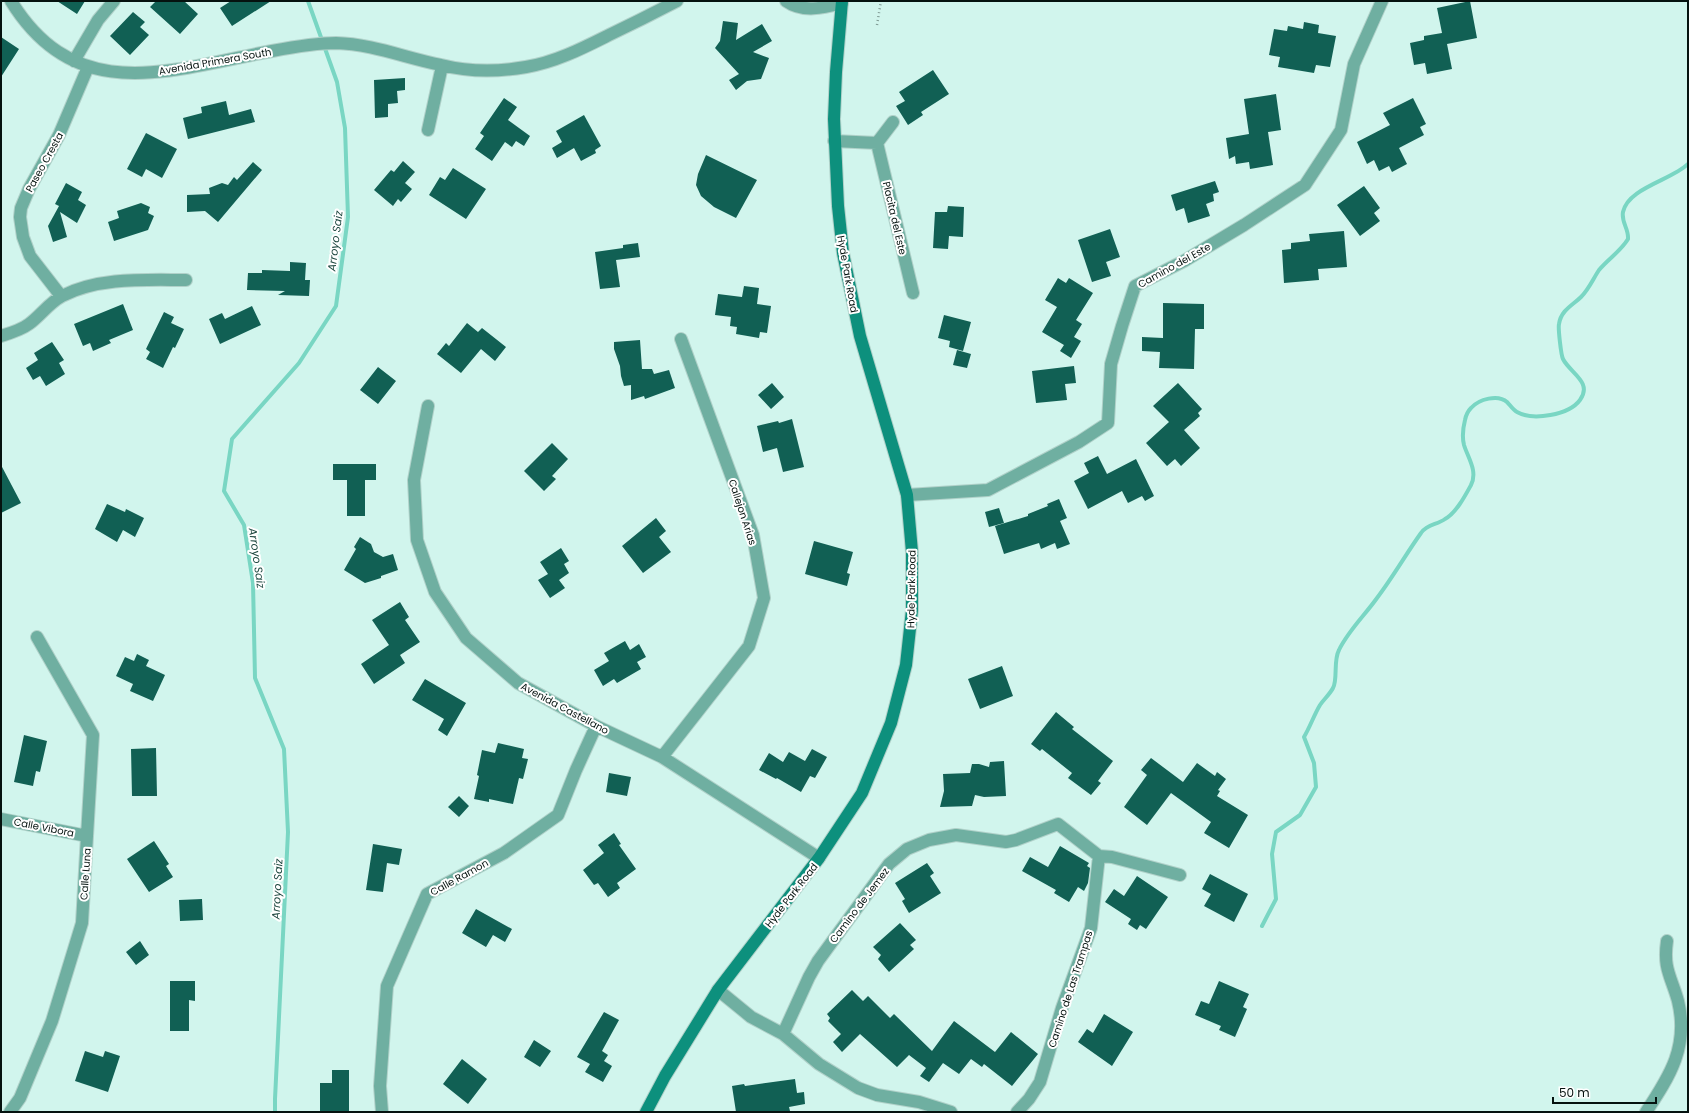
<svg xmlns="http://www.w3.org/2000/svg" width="1689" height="1113" font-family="Poppins,sans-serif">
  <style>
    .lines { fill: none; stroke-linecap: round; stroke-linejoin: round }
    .stream { stroke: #79d6c3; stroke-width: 4 }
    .building { fill: #116054 }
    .minor-casing { stroke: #b0d1c9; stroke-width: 14 }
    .secondary-casing { stroke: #b0d1c9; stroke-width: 14 }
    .path { stroke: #7f9a94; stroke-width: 2.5; stroke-dasharray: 1 3; stroke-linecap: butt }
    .minor { stroke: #6fafa1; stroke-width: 12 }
    .secondary { stroke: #0d907d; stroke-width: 12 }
    .labels { text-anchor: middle; stroke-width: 4; stroke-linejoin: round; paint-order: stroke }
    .street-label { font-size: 10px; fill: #05120f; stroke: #fff }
    .water-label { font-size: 11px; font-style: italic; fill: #1e4840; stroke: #fff }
  </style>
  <rect width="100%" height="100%" fill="#d1f5ed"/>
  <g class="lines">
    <path class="stream" d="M1262 926 1276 899 1272 854 1276 832 1300 815 1316 787 1314 763 1304 737C1310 727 1314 715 1320 705 1324 699 1330 694 1333 688 1338 679 1333 661 1339 650 1348 631 1365 615 1377 598 1393 577 1406 554 1421 533 1427 524 1437 525 1445 519 1456 513 1465 496 1471 485 1478 471 1468 458 1464 445 1462 437 1463 428 1465 420 1466 415 1468 411 1471 408 1479 399 1498 394 1507 402 1510 405 1513 410 1517 412 1533 421 1569 415 1580 400 1593 382 1570 373 1563 359 1561 355 1558 328 1559 324 1561 310 1573 305 1581 297 1589 289 1593 279 1599 270 1608 259 1621 251 1628 239 1629 229 1621 222 1623 212 1628 188 1672 180 1688 164
      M275 1112V1099L288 832 284 749 255 678 253 583 244 525 224 491 232 439 299 363 336 306 348 217 345 128 337 82 308 1"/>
  </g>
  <path class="building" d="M57 1H85L77 14Z
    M156 1H184L198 14 180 34 150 7Z
    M231 1H271L232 26 220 8Z
    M1470 1 1477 38 1447 44 1452 69 1427 74 1425 63 1414 65 1410 43 1424 40V36L1442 33 1437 8Z
    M133 12 145 22 140 27 149 35 130 55 110 36Z
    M723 21 738 23 736 40 762 24 772 41 753 52 769 58 761 79 747 81 736 90 729 80 739 74 715 48 720 41Z
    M1304 22 1319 25 1318 33 1336 36 1330 67 1316 65 1314 73 1278 67 1280 57 1269 55 1274 29 1287 31 1288 26 1303 29Z
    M1 37 19 49 1 77Z
    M933 70 949 94 921 112 923 115 908 125 896 106 905 101 899 92Z
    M405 78V90L397 91 398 103 388 104V117L375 118 374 80Z
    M1276 94 1281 130 1268 132 1273 165 1250 169 1249 162 1236 164 1235 156 1229 159 1226 138 1249 134 1244 99Z
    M504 98 517 107 508 120 530 136 524 146 516 141 512 147 505 142 492 161 475 149 484 136 480 133Z
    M1413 98 1426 124 1420 127 1424 135 1399 148 1407 164 1392 172 1389 166 1379 171 1374 160 1367 164 1357 142 1390 125 1383 113Z
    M226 101 229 115 251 109 255 122 188 139 183 118 202 113 201 107Z
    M584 115 601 146 595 150 596 153 581 161 574 148 557 158 552 148 562 142 556 131Z
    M146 133 177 149 162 178 146 169 142 177 127 169Z
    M706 155 757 180 736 218 714 207 701 196 696 185 698 174Z
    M403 161 415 172 405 183 412 189 401 202 398 199 393 206 374 190 391 170 394 172Z
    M253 162 262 170 218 222 205 211 187 212V195L210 194 209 188 222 183 228 185 234 177 237 180Z
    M453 168 486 189 466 219 429 195 440 177 445 180Z
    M1215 181 1219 192 1213 194 1214 201 1206 204 1210 216 1188 223 1184 208 1176 211 1171 195Z
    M66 183 82 192 78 200 86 205 77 223 60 212 67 237 53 242 48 226 59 206 55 204Z
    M1364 186 1380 208 1374 213 1380 221 1360 236 1337 205Z
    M141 203 150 207 148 213 154 216 148 230 114 241 108 222 119 218 117 211Z
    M948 206 964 207 963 237 949 236 948 249 933 248 935 212H947Z
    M1110 229 1120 257 1106 262 1111 276 1092 282 1078 240Z
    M1344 231 1347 267 1318 269 1319 280 1284 283 1282 250 1291 249V243L1310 241 1309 234Z
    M638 243 640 257 616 260 620 287 600 289 595 252 623 248V245Z
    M290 262 306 263 305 280H310L309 296 278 295 285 291 247 290 248 273H262V270L290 271Z
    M1058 278 1066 283 1069 278 1093 293 1076 320 1082 324 1074 337 1081 341 1071 358 1060 351 1064 345 1042 332 1057 307 1045 300Z
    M744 286 759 288 757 304 771 306 767 333 760 332 759 338 736 334 737 327 730 326 731 317 715 315 718 294 742 297Z
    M1163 303 1204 304V329H1195L1194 369 1159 368 1160 352 1142 351V337L1163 338Z
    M123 304 133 330 109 340 111 343 93 351 90 343 83 346 74 324Z
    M252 306 261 325 220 344 209 319 222 313 225 319Z
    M164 312 174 317 171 323 184 329 175 348 173 347 163 368 146 359 150 352 146 349Z
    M944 315 971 322 963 351 949 347 950 341 938 338Z
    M467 323 478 332 482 328 506 347 495 361 481 349 461 373 437 354 446 343 449 346Z
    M640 340 642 369H652L654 374 669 370 675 388 645 399 644 396 631 400V385L624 386 621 376 620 366 614 349V342Z
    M52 342 64 360 59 363 65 374 46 386 40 376 33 380 26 368 38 360 34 353Z
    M957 350 971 354 967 368 953 365Z
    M1074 366 1076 383 1065 384 1067 400 1036 403 1032 371Z
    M378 367 396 381 378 404 360 390Z
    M772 383 784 397 771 409 758 395Z
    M1178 383 1202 409 1198 413 1200 416 1184 430 1200 448 1181 466 1175 459 1167 466 1146 443 1169 422 1153 406Z
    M792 419 804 467 783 472 777 448 763 452 757 426 778 421 779 423Z
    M552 443 568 459 552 476 556 479 544 491 524 471Z
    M1098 456 1107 474 1136 459 1154 496 1145 501 1142 496 1128 503 1122 491 1088 509 1074 481 1089 473 1084 463Z
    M333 464H376V480H365V516H347V480H333Z
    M1 465 21 503 1 513Z
    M1059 499 1067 518 1060 521 1070 544 1057 549 1055 543 1041 549 1039 543 1004 554 995 526 1028 516V514L1048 506 1047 504Z
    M107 504 125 512 126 509 144 518 135 537 123 530 117 542 95 529Z
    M999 508 1004 523 989 527 985 512Z
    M656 518 666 531 659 537 671 552 643 573 622 546Z
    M360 537 371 544 374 552 383 557 393 554 398 570 381 576V578L365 583 344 570 356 549 354 547Z
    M814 541 853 552 847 573 850 574 847 586 805 574Z
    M561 548 569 561 564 564 569 573 559 580 565 588 550 598 538 580 548 574 540 562Z
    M400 602 409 617 405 620 420 642 400 655 405 663 374 684 361 664 389 645 372 620Z
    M625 641 630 650 639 644 646 657 637 662 641 669 617 683 614 679 603 686 594 670 609 661 604 653Z
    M137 654 149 660 146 666 165 675 153 701 130 691 133 684 116 676 125 657 134 661Z
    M1002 666 1013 696 980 709 968 679Z
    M425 679 466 703 447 736 438 730 444 719 412 700Z
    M1056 712 1074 727 1072 729 1113 761 1098 781 1101 783 1091 795 1068 778 1072 773 1042 749 1040 751 1031 744Z
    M24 735 47 741 40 772 36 771 33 786 14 782Z
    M498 743 524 749 522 758 528 759 523 779 519 778 513 804 489 799V802L474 799 479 776 477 775 482 750 495 753Z
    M156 748 157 796H132L131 749Z
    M812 749 827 757 815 778 810 776 801 792 777 778 776 779 759 770 769 753 783 762 789 752 805 761Z
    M1151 758 1183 782 1197 763 1215 776 1217 772 1226 779 1218 790 1220 791 1217 796 1248 815 1229 848 1204 833 1211 822 1171 793 1147 825 1124 807 1147 775 1141 770Z
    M1004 761 1006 796 984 797 975 795 972 806 940 807 944 791 943 774 970 773 972 764H979L989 767 990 762Z
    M609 773 631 777 627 796 606 792Z
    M459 796 469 806 459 817 448 807Z
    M614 833 621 844 619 845 636 869 617 883 620 888 608 897 598 883 594 885 583 870 604 853 598 845Z
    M154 841 169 864 166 866 173 877 149 892 127 859Z
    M373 844 402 849 399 865 387 863 383 892 366 890Z
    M1060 846 1089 863 1087 866 1090 868 1088 883 1084 891 1078 887 1069 902 1054 893 1056 890 1022 871 1030 857 1048 867Z
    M927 863 934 873 930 876 941 893 909 913 902 901 905 899 895 883Z
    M1210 874 1248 894 1234 922 1204 906 1211 894 1202 889Z
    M1137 876 1168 897 1146 929 1140 925 1137 930 1128 924 1131 919 1105 902 1114 889 1124 896Z
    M202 899 203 920 180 921 179 900Z
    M476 909 512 929 505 942 493 935 486 947 462 933Z
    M900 923 916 940 910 945 914 949 889 972 878 959 881 955 873 947Z
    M140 941 149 955 136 965 126 952Z
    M170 981H195V1001L189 1000V1031H170Z
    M1219 981 1249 994 1243 1007 1247 1009 1235 1037 1219 1030 1221 1026 1195 1015 1201 1001 1209 1004Z
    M852 990 863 1001 868 996 890 1018 894 1014 932 1051 954 1021 995 1052 1011 1032 1038 1054 1012 1086 984 1064 982 1067 971 1059 959 1074 943 1063 929 1082 920 1076 926 1068 909 1055 897 1067 860 1034 842 1052 833 1042 841 1034 828 1021 830 1018 827 1014Z
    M604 1012 619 1020 602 1051 608 1055 604 1061 612 1066 603 1082 585 1072 590 1064 577 1057Z
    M1104 1014 1133 1032 1112 1066 1078 1042 1087 1029 1093 1033Z
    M534 1040 551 1051 540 1067 524 1057Z
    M85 1051 103 1057 105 1051 120 1056 108 1092 75 1081Z
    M462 1059 487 1079 468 1104 443 1084Z
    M332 1070H349V1112H320V1083H332Z
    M795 1079 797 1093 804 1092 805 1104 789 1107 790 1111 783 1112H736L732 1086 744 1084 745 1086Z"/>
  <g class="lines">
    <g class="minor-casing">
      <path id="minor" d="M11 1C77 108 172 69 272 51 293 47 315 43 336 43 372 44 406 58 441 65 469 72 498 72 526 67 556 62 583 48 609 35 632 24 654 13 677 1
        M786 1C803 13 823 8 842 3
        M74 61 98 20 114 1
        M893 122 877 143 913 293
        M428 130 442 66
        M834 141 877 143
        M61 296 30 256 23 237 20 217 21 208 29 189 59 135 88 67
        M1 336C11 333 21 330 29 324 41 315 49 303 62 296 99 277 145 280 186 280
        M428 406 414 480 417 540 435 592 466 638 518 683 596 726 662 757 819 858
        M907 495 988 490 1079 442 1108 423 1111 364 1122 326 1135 286 1184 261 1244 225 1305 185 1341 130 1354 64 1382 1
        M662 757 749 646 764 598 753 535 681 339
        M1 819 87 836
        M718 990 751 1017 783 1034 819 1064 858 1088 877 1095 919 1102 951 1112
        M783 1034 809 977 818 961 889 864 907 849 929 840 956 835 1006 842 1016 840 1058 824 1099 856 1112 857 1180 875
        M10 1112 20 1098 52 1021 82 923 87 836 93 735 37 637
        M382 1112 380 1086 387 986 427 894 504 853 558 815 576 770 596 726
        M1017 1112 1029 1099 1040 1082 1062 1008 1091 928 1099 856
        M1646 1112C1670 1076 1689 1046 1678 1001 1671 976 1663 969 1667 941"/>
    </g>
    <g class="secondary-casing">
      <path id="secondary" d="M646 1112 665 1076 718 990 819 858 862 793 891 723 906 665 912 610V552L907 495 860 336 843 253 838 206 834 119 836 72 842 1"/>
    </g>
    <path class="path" d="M877 25 881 1"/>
    <use href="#minor" class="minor"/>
    <use href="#secondary" class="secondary"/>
  </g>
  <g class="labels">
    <g class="street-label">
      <text transform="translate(215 61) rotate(-10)" y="4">Avenida Primera South</text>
      <text transform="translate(44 162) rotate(-61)" y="4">Paseo Cresta</text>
      <text transform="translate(895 218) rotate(77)" y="4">Placita del Este</text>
      <text transform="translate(1174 265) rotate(-29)" y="4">Camino del Este</text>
      <text transform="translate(848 274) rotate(80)" y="4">Hyde Park Road</text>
      <text transform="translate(743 512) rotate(72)" y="4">Callejon Arias</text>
      <text transform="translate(911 589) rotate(-89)" y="4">Hyde Park Road</text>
      <text transform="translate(565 708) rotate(28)" y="4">Avenida Castellano</text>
      <text transform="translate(44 827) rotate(11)" y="4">Calle Vibora</text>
      <text transform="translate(85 874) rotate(-86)" y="4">Calle Luna</text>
      <text transform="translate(459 877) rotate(-29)" y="4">Calle Ramon</text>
      <text transform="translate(791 895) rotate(-52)" y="4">Hyde Park Road</text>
      <text transform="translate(859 905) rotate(-53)" y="4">Camino de Jemez</text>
      <text transform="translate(1070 989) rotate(-72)" y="4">Camino de Las Trampas</text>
    </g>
    <g class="water-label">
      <text transform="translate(335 241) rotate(-83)" y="4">Arroyo Saiz</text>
      <text transform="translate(257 558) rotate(82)" y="4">Arroyo Saiz</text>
      <text transform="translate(277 889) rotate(-87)" y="4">Arroyo Saiz</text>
    </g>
  </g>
  <rect width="1689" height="1113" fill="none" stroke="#05120f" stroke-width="4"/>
  <path d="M1553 1097v6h103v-6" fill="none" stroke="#05120f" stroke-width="2"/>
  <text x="1559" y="1097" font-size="12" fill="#05120f" stroke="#ffffff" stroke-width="3" paint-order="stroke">50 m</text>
</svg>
